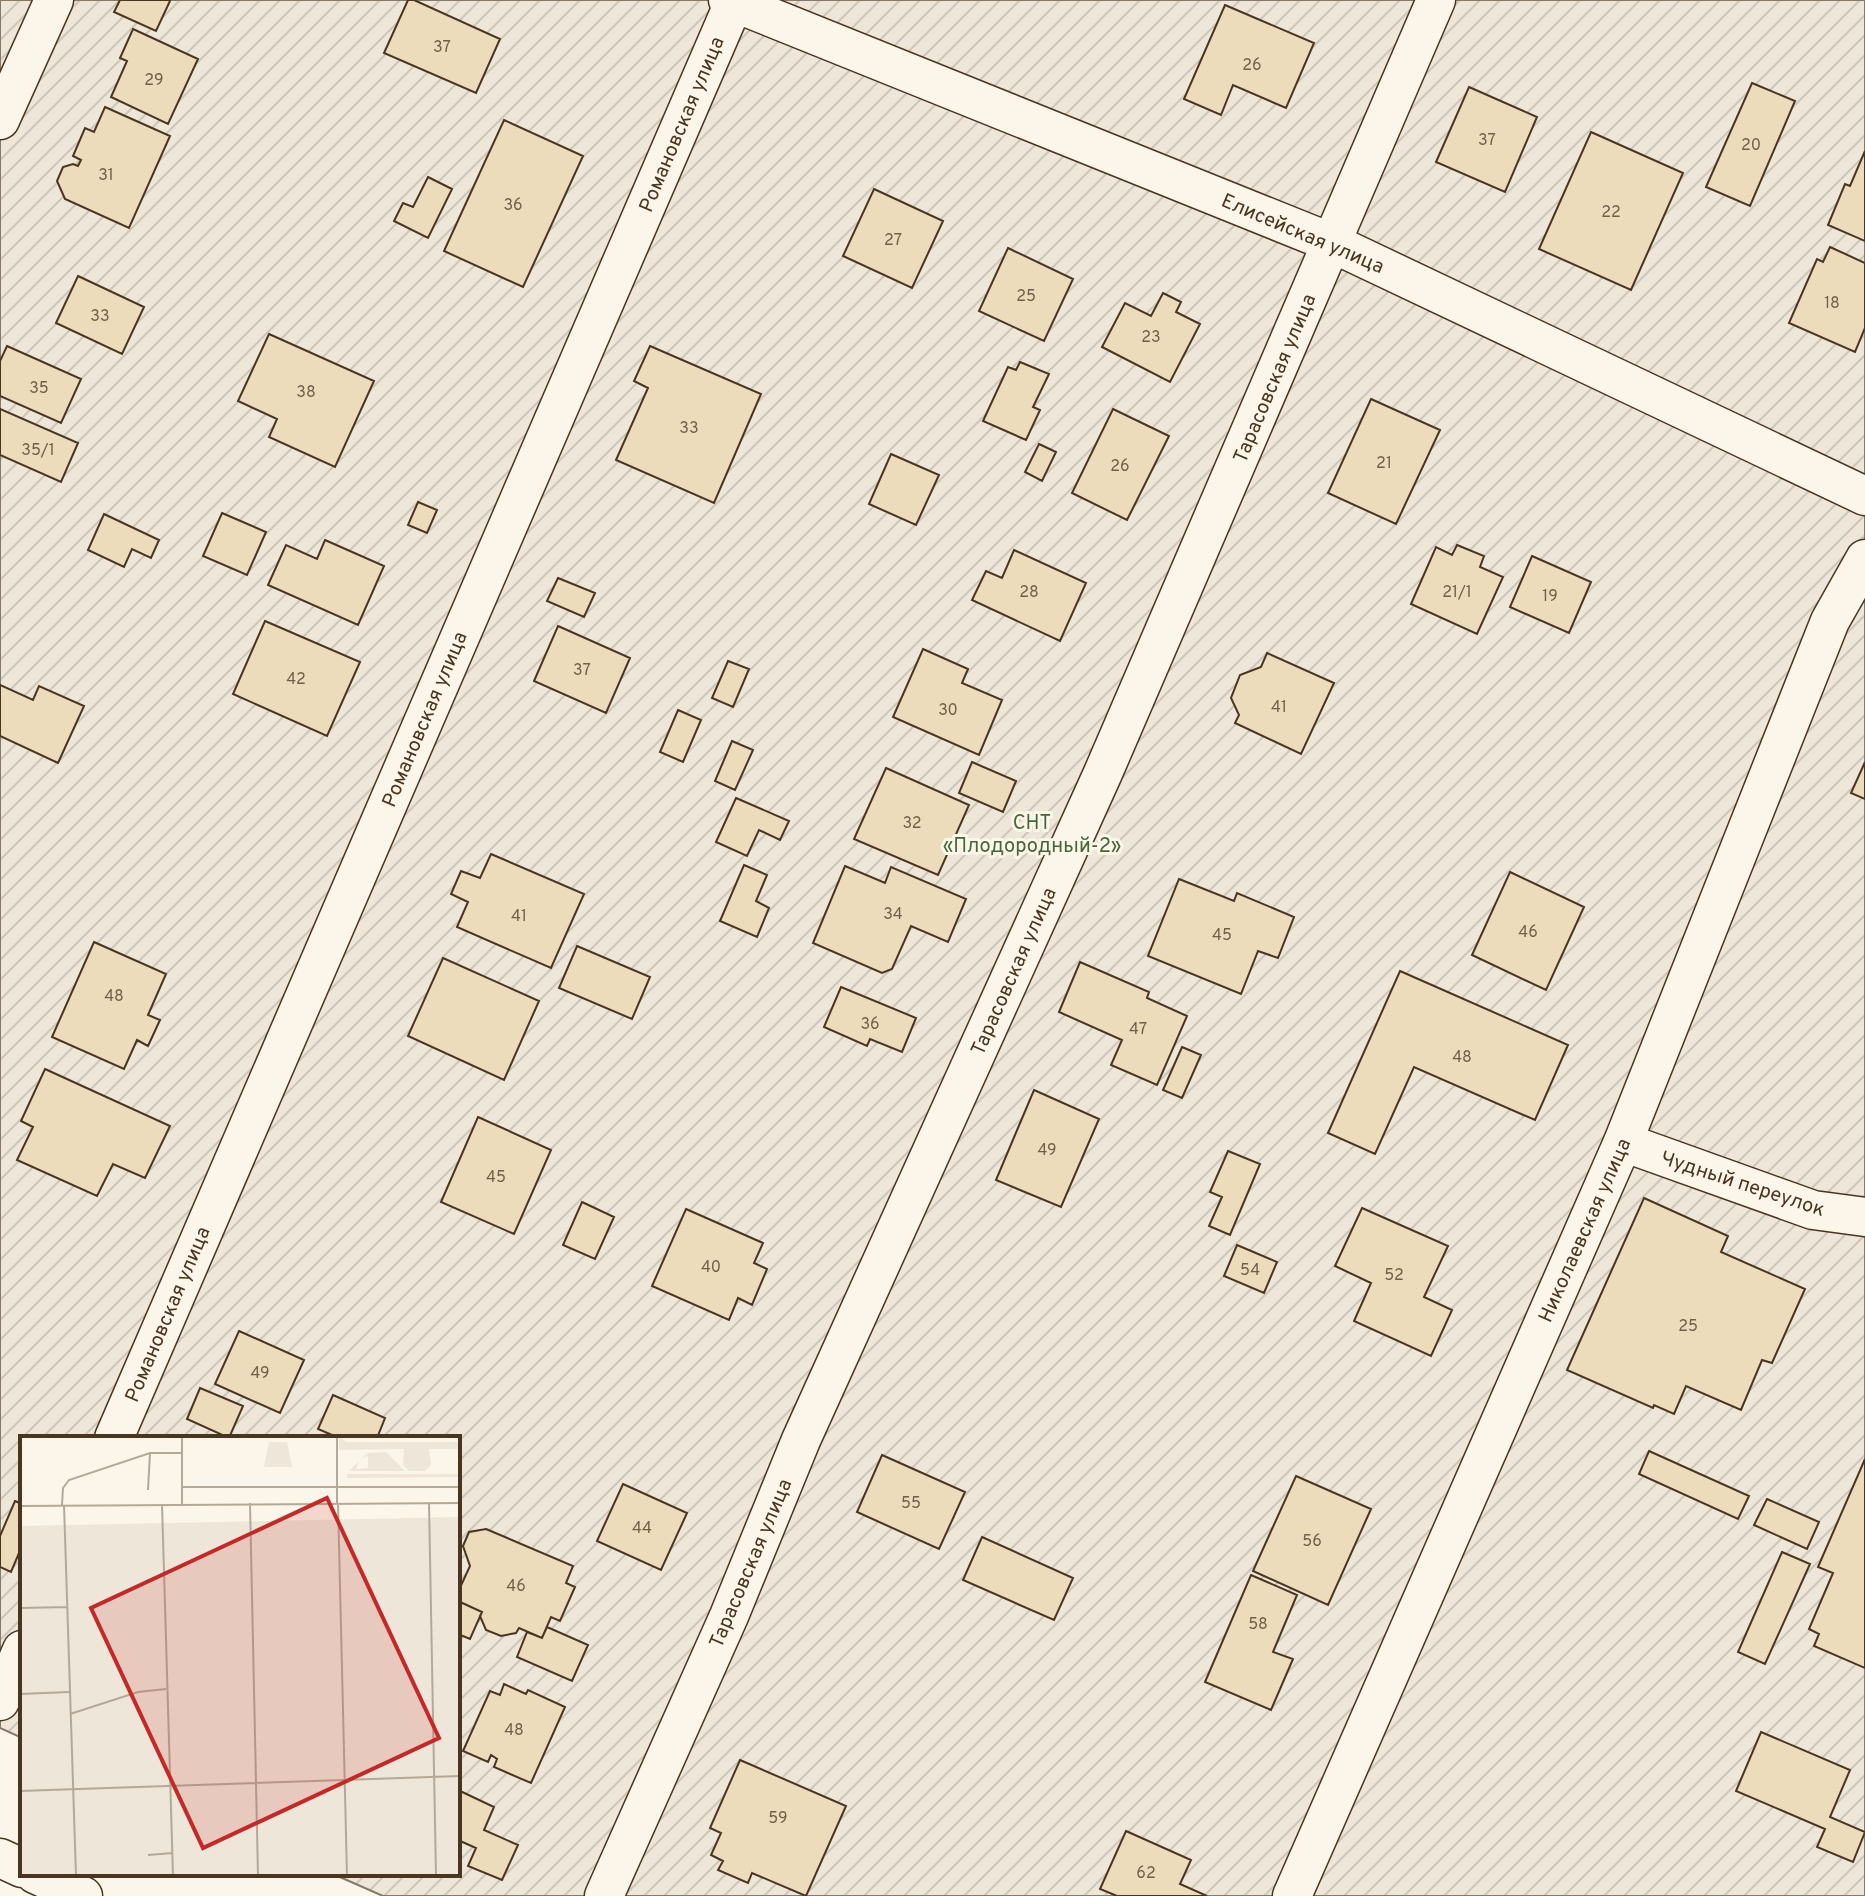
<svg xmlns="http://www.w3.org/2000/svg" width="1865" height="1896" font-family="Overpass,sans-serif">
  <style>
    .garden { fill: url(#garden-furrows); stroke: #887966; stroke-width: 2 }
    .building { fill: #ecdcbc; stroke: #4a3520; stroke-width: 2 }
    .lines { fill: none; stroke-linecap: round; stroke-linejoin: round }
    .minor-casing { stroke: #4a3520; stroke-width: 41 }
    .minor { stroke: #fbf6e9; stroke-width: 38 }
    .labels { text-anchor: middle; stroke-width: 6; stroke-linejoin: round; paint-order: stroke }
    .number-label { font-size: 16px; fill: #725f47 }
    .street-label { font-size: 20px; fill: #4a3520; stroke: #fbf6e9 }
    .park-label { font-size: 20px; fill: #436837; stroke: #fbf6e9 }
    .inset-road { fill: none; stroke: #b4a999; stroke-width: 2 }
    .view { fill: #c62828; fill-opacity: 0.15; stroke: #c62828; stroke-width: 4 }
    .inset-edge { fill: none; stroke: #4a3520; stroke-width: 4 }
  </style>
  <defs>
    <pattern id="garden-furrows" width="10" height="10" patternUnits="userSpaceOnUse" patternTransform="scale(2)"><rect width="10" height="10" fill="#ede6d9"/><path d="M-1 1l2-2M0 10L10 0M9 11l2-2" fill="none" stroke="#cdc6ba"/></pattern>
  </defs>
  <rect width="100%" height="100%" fill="#fbf6e9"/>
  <path class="garden" d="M0 0H1865V1896H383L333 1874H458V1438H22V1738L0 1728Z"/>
  <path class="building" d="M120 0H168L170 1 156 31 114 12Z
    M408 0H414L500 39 476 93 384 53Z
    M1225 5 1314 43 1286 108 1233 85 1221 115 1184 99Z
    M133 29 198 59 168 124 111 97 127 61 120 58Z
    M1752 83 1795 101 1750 206 1706 187Z
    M1469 87 1537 117 1505 192 1436 162Z
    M105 107 170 136 129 228 65 199 57 181 63 167 73 164 78 166 81 160 73 156 85 128 94 132Z
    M504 120 583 156 523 287 444 251Z
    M1591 132 1683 173 1631 290 1539 249Z
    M1865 151V241L1828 225 1845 184 1850 186Z
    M428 177 452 189 428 238 394 221 403 203 413 207Z
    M874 189 943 221 912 288 843 256Z
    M1830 247 1865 263V328L1855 352 1789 323 1817 259 1823 262Z
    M1008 248 1073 279 1044 341 979 311Z
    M78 276 144 307 122 354 56 323Z
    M1163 293 1181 302 1176 312 1200 324 1170 382 1102 347 1125 303 1151 316Z
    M269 334 374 381 335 467 269 437 277 419 238 401Z
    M7 346 81 379 61 423 0 396V361Z
    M650 346 761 394 714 503 616 460 648 388 634 381Z
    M1020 362 1049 374 1033 407 1040 410 1026 440 983 421 1008 367 1016 370Z
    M1371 399 1440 430 1396 524 1328 493Z
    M0 409 78 443 61 482 0 455Z
    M1113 409 1169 436 1127 520 1072 493Z
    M1039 444 1056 452 1042 481 1025 472Z
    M891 454 939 475 916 525 869 504Z
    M418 502 437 510 427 533 408 525Z
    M222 513 266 532 247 575 203 556Z
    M104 514 159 540 151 558 132 549 124 567 88 550Z
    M325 540 384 566 358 625 268 585 286 545 317 559Z
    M1457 545 1484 556 1480 567 1503 577 1477 634 1411 604 1436 547 1452 555Z
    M1014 550 1086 583 1060 641 972 600 986 571 1002 578Z
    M1532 556 1591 582 1569 633 1510 607Z
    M558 578 595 593 584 617 547 601Z
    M265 621 360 662 327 736 233 694Z
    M558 626 630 658 606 713 534 681Z
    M923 649 968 669 962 683 1002 700 979 755 893 717Z
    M1267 653 1334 683 1301 754 1235 723 1239 715 1231 698 1240 675 1261 667Z
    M728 661 749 669 733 707 712 698Z
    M0 685 33 700 39 686 84 706 58 763 0 736Z
    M678 710 701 720 683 762 660 752Z
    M732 741 753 750 735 790 715 781Z
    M972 762 1016 781 1003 812 959 793Z
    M1865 762V799L1851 793Z
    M886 768 969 805 938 875 854 839Z
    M736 798 789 821 780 840 759 830 747 856 716 842Z
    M491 854 584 894 551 968 457 927 468 902 451 894 461 871 480 878Z
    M744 865 767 875 756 901 769 908 757 937 720 921Z
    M845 866 885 883 891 867 966 899 948 942 911 926 892 969 882 973 813 943Z
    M1510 872 1584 907 1546 990 1472 955Z
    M1179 879 1234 901 1237 893 1294 917 1278 958 1258 951 1241 994 1148 956Z
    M94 942 166 974 148 1015 160 1020 148 1046 137 1040 124 1069 52 1037Z
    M577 946 650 977 632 1019 559 988Z
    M443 958 539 1001 504 1080 408 1036Z
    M1080 962 1149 992 1147 998 1187 1016 1157 1085 1111 1065 1122 1040 1059 1012Z
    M1400 971 1568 1045 1535 1120 1414 1067 1375 1154 1328 1133Z
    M841 987 916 1018 902 1052 870 1039 867 1046 824 1027Z
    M1182 1047 1201 1055 1182 1098 1163 1090Z
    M45 1069 170 1126 145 1178 113 1164 97 1196 17 1160 33 1127 21 1121Z
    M1034 1090 1099 1119 1061 1207 996 1180Z
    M478 1117 551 1150 514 1234 441 1202Z
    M1228 1151 1260 1164 1230 1235 1209 1226 1222 1197 1210 1192Z
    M1644 1198 1728 1236 1721 1252 1805 1289 1772 1363 1762 1360 1741 1410 1686 1386 1674 1414 1654 1405 1653 1408 1567 1370Z
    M582 1202 614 1217 595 1259 563 1245Z
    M1362 1208 1448 1246 1424 1297 1452 1310 1431 1356 1354 1321 1371 1283 1335 1266Z
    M686 1209 763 1243 754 1263 767 1269 752 1305 738 1298 729 1320 652 1286Z
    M1237 1245 1277 1262 1264 1293 1224 1276Z
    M239 1331 304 1360 280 1413 215 1384Z
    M200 1388 243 1406 229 1438 187 1419Z
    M333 1395 385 1418 377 1438H339L318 1429Z
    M1649 1451 1749 1496 1738 1519 1639 1474Z
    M882 1455 965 1492 939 1549 857 1512Z
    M1865 1459V1668L1814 1646 1819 1634 1809 1629 1833 1573 1818 1567Z
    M1296 1476 1371 1509 1328 1605 1253 1571Z
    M623 1484 687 1513 661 1570 597 1541Z
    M1767 1499 1819 1522 1807 1549 1754 1525Z
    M15 1501 22 1504V1546L11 1572 0 1567V1536Z
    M486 1529 573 1566 566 1583 575 1587 560 1621 551 1617 542 1638 519 1628 516 1633 501 1636 486 1630 480 1616 482 1612 458 1601V1592L470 1566 463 1546 469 1532Z
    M982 1537 1073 1578 1054 1620 963 1580Z
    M1782 1552 1810 1564 1765 1664 1738 1652Z
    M1251 1575 1297 1595 1273 1652 1293 1659 1271 1710 1205 1682Z
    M458 1601 482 1612 470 1639 458 1634Z
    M547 1627 588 1645 572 1681 517 1657 527 1632 542 1638Z
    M504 1684 526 1694 528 1690 565 1707 531 1783 494 1767 497 1759 491 1755 488 1762 463 1751 490 1691 500 1695Z
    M1761 1732 1850 1770 1830 1817 1865 1832 1853 1862 1817 1847 1825 1829 1736 1791Z
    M740 1760 846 1806 806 1896 752 1873 748 1883 718 1870 723 1861 711 1855 721 1833 710 1828Z
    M458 1790 494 1807 484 1830 518 1845 502 1880 468 1866 476 1848 458 1840Z
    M1126 1831 1191 1860 1180 1884 1207 1896H1117L1100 1889Z"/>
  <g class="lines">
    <g class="minor-casing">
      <path id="minor" d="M728 0 1332 243 1865 496
        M0 120 54 0
        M1623 1142 1813 1210 1865 1217
        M114 1438 735 0
        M0 1701 22 1650
        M0 1858 22 1868
        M35 1874 83 1896
        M604 1896 729 1616 801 1440 1103 773 1436 0
        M1292 1896 1623 1142 1830 621 1865 559"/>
    </g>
    <use href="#minor" class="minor"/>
  </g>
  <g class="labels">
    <g class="number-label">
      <text x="442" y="52">37</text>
      <text x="1252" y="70">26</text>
      <text x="154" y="85">29</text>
      <text x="1487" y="145">37</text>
      <text x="1751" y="150">20</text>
      <text x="106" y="180">31</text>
      <text x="513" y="210">36</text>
      <text x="1611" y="217">22</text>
      <text x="893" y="245">27</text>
      <text x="1026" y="301">25</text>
      <text x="1832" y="308">18</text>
      <text x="100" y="321">33</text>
      <text x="1151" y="342">23</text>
      <text x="39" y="393">35</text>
      <text x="306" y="397">38</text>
      <text x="689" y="433">33</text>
      <text x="38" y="455">35/1</text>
      <text x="1384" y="468">21</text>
      <text x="1120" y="471">26</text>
      <text x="1029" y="597">28</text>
      <text x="1457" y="597">21/1</text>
      <text x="1550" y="601">19</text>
      <text x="582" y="675">37</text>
      <text x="296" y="684">42</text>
      <text x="1279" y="712">41</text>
      <text x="948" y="715">30</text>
      <text x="912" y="828">32</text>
      <text x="893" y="919">34</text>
      <text x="519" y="921">41</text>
      <text x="1528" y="937">46</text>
      <text x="1222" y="940">45</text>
      <text x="114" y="1001">48</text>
      <text x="870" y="1029">36</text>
      <text x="1138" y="1034">47</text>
      <text x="1462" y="1062">48</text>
      <text x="1047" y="1155">49</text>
      <text x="496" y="1182">45</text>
      <text x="711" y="1272">40</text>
      <text x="1250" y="1275">54</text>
      <text x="1394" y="1280">52</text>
      <text x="1688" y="1331">25</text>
      <text x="260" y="1378">49</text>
      <text x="911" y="1508">55</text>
      <text x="642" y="1533">44</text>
      <text x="1312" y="1546">56</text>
      <text x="516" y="1591">46</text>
      <text x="1258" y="1629">58</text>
      <text x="514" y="1735">48</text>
      <text x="778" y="1823">59</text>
      <text x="1146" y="1878">62</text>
    </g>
    <g class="street-label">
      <text transform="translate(681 124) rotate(-67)" y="7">Романовская улица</text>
      <text transform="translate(1303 233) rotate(23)" y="7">Елисейская улица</text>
      <text transform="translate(1274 378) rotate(-67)" y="7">Тарасовская улица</text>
      <text transform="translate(424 719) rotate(-67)" y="7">Романовская улица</text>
      <text transform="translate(1013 971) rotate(-66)" y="7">Тарасовская улица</text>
      <text transform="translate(1743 1183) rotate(18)" y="7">Чудный переулок</text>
      <text transform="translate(1584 1230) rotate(-66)" y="7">Николаевская улица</text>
      <text transform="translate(167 1314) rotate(-67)" y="7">Романовская улица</text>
      <text transform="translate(750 1563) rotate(-67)" y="7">Тарасовская улица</text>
    </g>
    <g class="park-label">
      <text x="1032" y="829">СНТ<tspan x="1032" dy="23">«Плодородный-2»</tspan></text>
    </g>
  </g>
  <g transform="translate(20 1436)">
    <rect width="440" height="440" fill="#fbf6e9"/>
    <path d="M319 0 326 6H440V13H409L411 29 405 35H389L383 29 384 13 319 14ZM249 6H267L272 31H244ZM366 16 385 35H329L339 25 336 33 348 32V20L341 23 348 17ZM327 38H440V41L327 42Z" fill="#ede6d9"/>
    <path d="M440 81V440H0V90Z" fill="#ede6d9"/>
    <path class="inset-road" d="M383 0 440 1M162 51H440M128 54 130 17M230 67 238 440M317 67V0M318 67 327 440M409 67 416 440M142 68 153 440M162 68V0M42 69 43 52 49 44 130 17H162M44 69 56 440M0 70 440 67M0 172 47 171M0 258 49 256M50 278 118 256 146 253M0 355 440 340M128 419 153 417"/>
    <path class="view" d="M307 62 419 302 183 412 71 172Z"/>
    <rect width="440" height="440" class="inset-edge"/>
  </g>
</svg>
